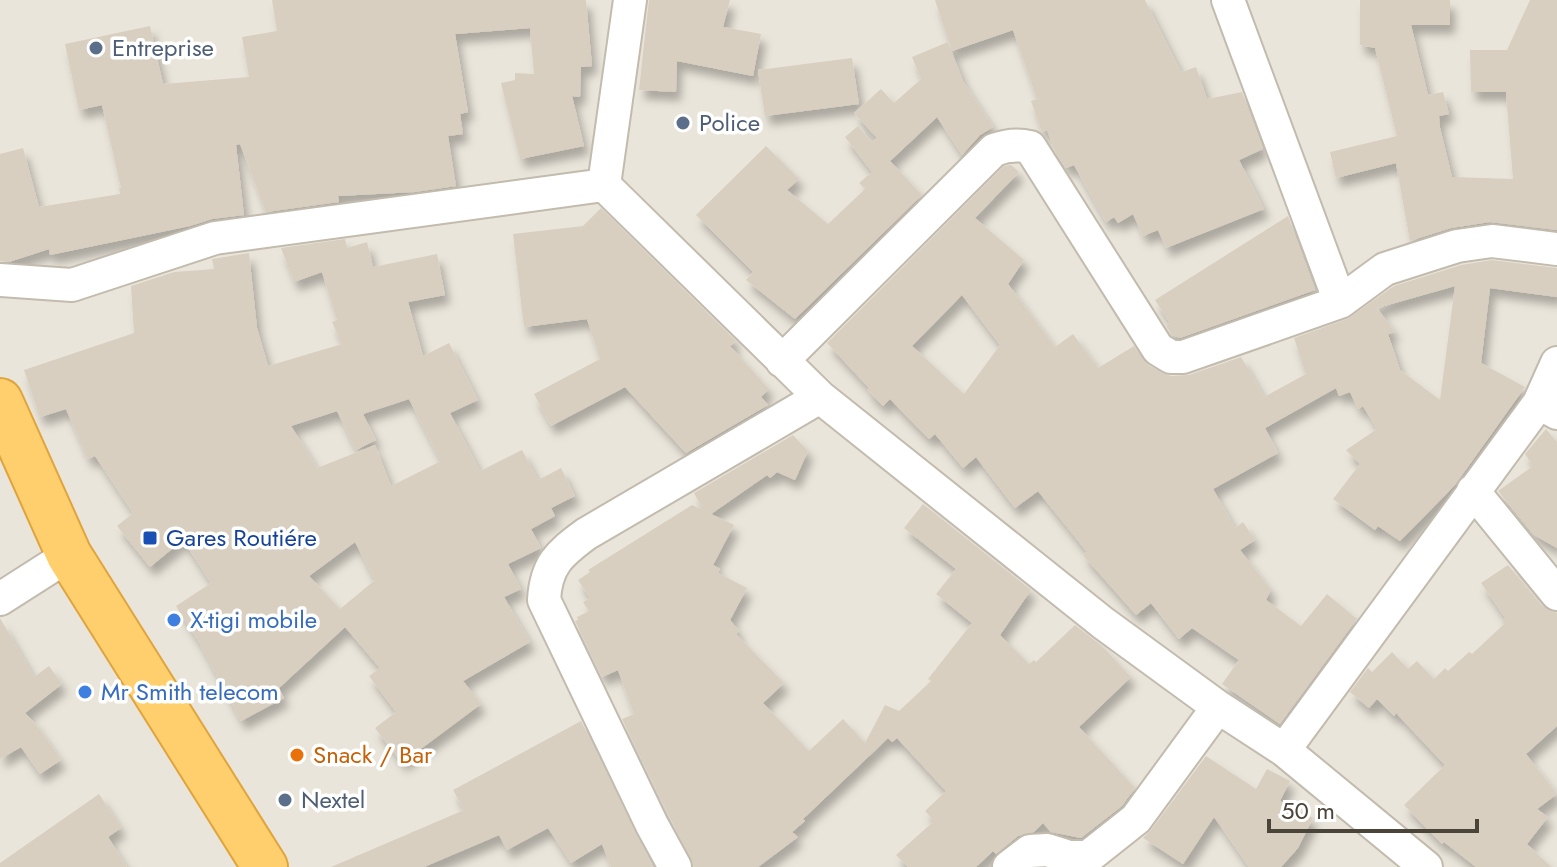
<svg xmlns="http://www.w3.org/2000/svg" width="1557" height="867" font-family="Jost,sans-serif">
  <style>
    .residential { fill: #eae5da }
    .building { fill: #d8cfc1; fill-rule: evenodd; filter: url(#shadow) }
    .lines { fill: none; stroke-linecap: round; stroke-linejoin: round }
    .street-casing { stroke: #c2bbae; stroke-width: 36 }
    .highway-casing { stroke: #e0a43c; stroke-width: 48 }
    .street { stroke: #fff; stroke-width: 32 }
    .highway { stroke: #ffcf6e; stroke-width: 44 }
    .service-dot { fill: #5c6f8a; stroke: #fff; stroke-width: 3 }
    .transit-dot { fill: #1a4fb4; stroke: #fff; stroke-width: 3 }
    .shop-dot { fill: #3f7fe0; stroke: #fff; stroke-width: 3 }
    .food-dot { fill: #e8710a; stroke: #fff; stroke-width: 3 }
    .labels { text-anchor: middle; stroke-width: 7; stroke-linejoin: round; paint-order: stroke }
    .service-label { font-size: 24px; fill: #4e5e75; stroke: #fff; text-anchor: start }
    .transit-label { font-size: 24px; fill: #164399; stroke: #fff; text-anchor: start }
    .shop-label { font-size: 24px; fill: #366cbe; stroke: #fff; text-anchor: start }
    .food-label { font-size: 24px; fill: #c56008; stroke: #fff; text-anchor: start }
  </style>
  <defs>
    <filter id="shadow"><feDropShadow dx="5" dy="9" stdDeviation="4" flood-color="#0004"/></filter>
  </defs>
  <rect width="100%" height="100%" fill="#f6f3ec"/>
  <path class="residential" d="M0 0H1557V867H0Z"/>
  <path class="building" d="M272 0H586L592 66 581 67 580 97 572 96 584 146 520 159 501 83 515 80V73L534 74 530 28 455 34 468 112 460 114 463 134 448 136 456 186 415 192 338 196 339 202 266 212 240 144 236 145 244 215 212 219 190 226 50 255 49 249 9 262 0 261V154L23 148 39 207 120 194 119 188H121L102 105 79 110 65 44 150 26 163 84 249 77 242 37 277 31Z
    M649 0H730L723 27 761 34 753 76 677 61 676 92 639 90Z
    M935 0H1145L1181 72 1196 67 1207 99 1242 92 1263 149 1239 160 1264 209 1166 248 1158 230 1143 236 1133 214 1118 223 1114 217 1106 222 1074 165 1066 168 1055 151 1047 130 1042 132 1031 101 1037 99 1013 30 952 51Z
    M1360 0H1450V25H1411L1428 95 1443 92 1449 114 1439 116 1440 128 1452 177 1513 179 1506 92H1471L1470 50H1507L1530 0H1557V230L1490 222 1451 228 1410 241 1396 163 1336 178 1330 152 1397 136 1375 48 1360 45Z
    M948 42 963 81 993 127 980 135 962 155 937 117 890 161 922 195 795 319 746 280 753 272 696 215 766 146 799 179 787 190 828 224 865 189 859 183 872 172 845 137 858 126 872 142 877 138 854 113 881 89 894 103 921 79 912 57Z
    M852 58 859 104 765 116 758 70Z
    M1011 165 1019 172 975 218 1024 260 1008 284 1055 347 1073 334 1098 368 1134 346 1148 365 1171 376 1189 375 1241 357 1264 397 1306 374 1294 338 1347 319 1394 286 1461 265 1492 260 1557 268V297L1490 288 1481 363 1525 387 1455 485 1400 541 1378 526 1375 530 1333 499 1360 464 1346 450 1377 429 1363 406 1358 409 1350 392 1339 396 1336 388 1265 428 1278 453 1213 489 1235 528 1243 522 1255 540 1240 550 1271 590 1266 600 1301 626 1327 594 1357 619 1280 724 1222 684 1239 660 1192 628 1179 639 1151 603 1136 615 1083 555 1087 552 1038 491 1015 508 976 457 963 468 935 434 929 439 890 399 883 406 867 390 869 388 827 343 1004 166ZM1455 286 1440 400 1400 370 1388 334 1395 332 1377 308ZM962 295 1000 345 964 394 912 346Z
    M601 208 736 341 730 346 769 389 761 397 768 405 686 453 625 387 551 426 534 394 600 359 587 319 524 327 513 234 583 226Z
    M1288 216 1315 290 1180 338 1172 335 1166 326 1170 323 1155 300Z
    M345 239 347 248 367 242 373 267 437 254 445 295 408 302 423 356 449 343 478 400 450 413 480 471 522 450 538 480 561 468 575 496 551 508 555 516 531 529 541 548 508 564 521 589 504 597 530 642 463 681 481 704 402 763 375 728 396 712 369 676 380 668 345 627 279 688 284 698 241 721 199 642 176 606 211 583 183 540 150 567 117 526 133 513 95 456 88 459 66 409 40 417 24 370 134 333 131 286 174 272 214 269 212 259 249 253 257 328 268 366 342 344 332 322 337 320 322 272 294 282 281 248ZM409 399 441 461 391 486 375 445 317 468 291 426 337 411 356 450 376 440 363 414ZM355 542 375 580 340 609 309 576Z
    M1546 429 1557 442V548L1534 535 1498 491 1533 466 1525 454Z
    M793 435 808 451 795 480 777 472 770 478 767 475 711 514 734 525 713 565 720 569 718 573 747 588 730 620 739 631 736 634 784 683 763 703 809 751 843 719 865 743 885 705 899 711 931 681 928 679 972 623 936 594 956 569 904 528 923 504 1031 590 1000 635 1029 664 1034 660 1036 662 1075 625 1102 646 1131 677 1079 727 1135 788 1122 806 1081 838 1051 832 1043 823 1034 832 1018 836 996 854 993 851 976 867H908L896 855 934 821 925 811 946 791 897 738 892 742 888 738 803 819 805 821 792 832 798 837 758 867H694L622 719 634 714 618 670 602 677 575 621 578 620 577 617 589 611 583 602 590 598 578 580 590 572 588 570 692 505 703 510 694 493Z
    M1508 565 1542 606 1557 613V726L1526 754 1557 794 1537 809 1548 817 1527 844 1551 867H1476L1444 842 1442 844 1404 805 1445 765 1396 713 1394 716 1377 699 1369 708 1350 692 1368 668 1372 672 1392 652 1408 669 1417 661 1434 679 1445 668 1448 671 1469 652 1472 654 1504 624 1502 622 1506 619 1481 583Z
    M0 618 34 677 49 666 62 684 25 713 34 722 61 760 40 774 21 747 0 759Z
    M581 721 653 867H611L602 844 571 863 548 828 507 850 499 835 424 867H331L464 810 453 790Z
    M1206 756 1256 789 1267 769 1290 781 1280 801 1313 818 1298 848 1281 867H1249L1214 817 1183 864 1143 838 1151 830Z
    M99 794 121 828 108 837 127 867H0V863Z"/>
  <g class="lines">
    <g class="street-casing">
      <path id="street" d="M630 0 604 185 820 397 1103 623 1218 707 1284 750 1426 867
        M1228 0 1340 302
        M0 280 72 285 215 238 604 185
        M782 361 994 150C1007 145 1017 144 1030 147L1158 349 1171 357H1183L1340 302 1385 269 1457 246 1492 241 1557 249
        M1539 403 1557 363
        M1473 491 1557 594
        M0 599 69 555
        M1284 750 1539 403 1557 413
        M675 867 652 825 544 600C546 565 559 554 586 534L820 397
        M1009 867 1030 851 1047 850 1069 857H1088L1136 819 1218 707"/>
    </g>
    <g class="highway-casing">
      <path id="highway" d="M0 401 69 555 265 867"/>
    </g>
    <use href="#street" class="street"/>
    <use href="#highway" class="highway"/>
  </g>
  <g class="service-dot">
    <circle cx="96" cy="48" r="8"/>
    <circle cx="683" cy="123" r="8"/>
    <circle cx="285" cy="800" r="8"/>
  </g>
  <rect class="transit-dot" x="142" y="530" width="16" height="16" rx="4"/>
  <g class="shop-dot">
    <circle cx="174" cy="620" r="8"/>
    <circle cx="85" cy="692" r="8"/>
  </g>
  <circle class="food-dot" cx="297" cy="755" r="8"/>
  <g class="labels">
    <g class="service-label">
      <text x="112" y="56">Entreprise</text>
      <text x="699" y="131">Police</text>
      <text x="301" y="808">Nextel</text>
    </g>
    <g class="transit-label">
      <text x="166" y="546">Gares Routiére</text>
    </g>
    <g class="shop-label">
      <text x="190" y="628">X-tigi mobile</text>
      <text x="101" y="700">Mr Smith telecom</text>
    </g>
    <g class="food-label">
      <text x="313" y="763">Snack / Bar</text>
    </g>
  </g>
  <path d="M1269 819v12h208v-12" fill="none" stroke="#4b4439" stroke-width="4"/>
  <text x="1281" y="819" font-size="24" fill="#4b4439" stroke="#ffffff" stroke-width="6" paint-order="stroke">50 m</text>
</svg>
